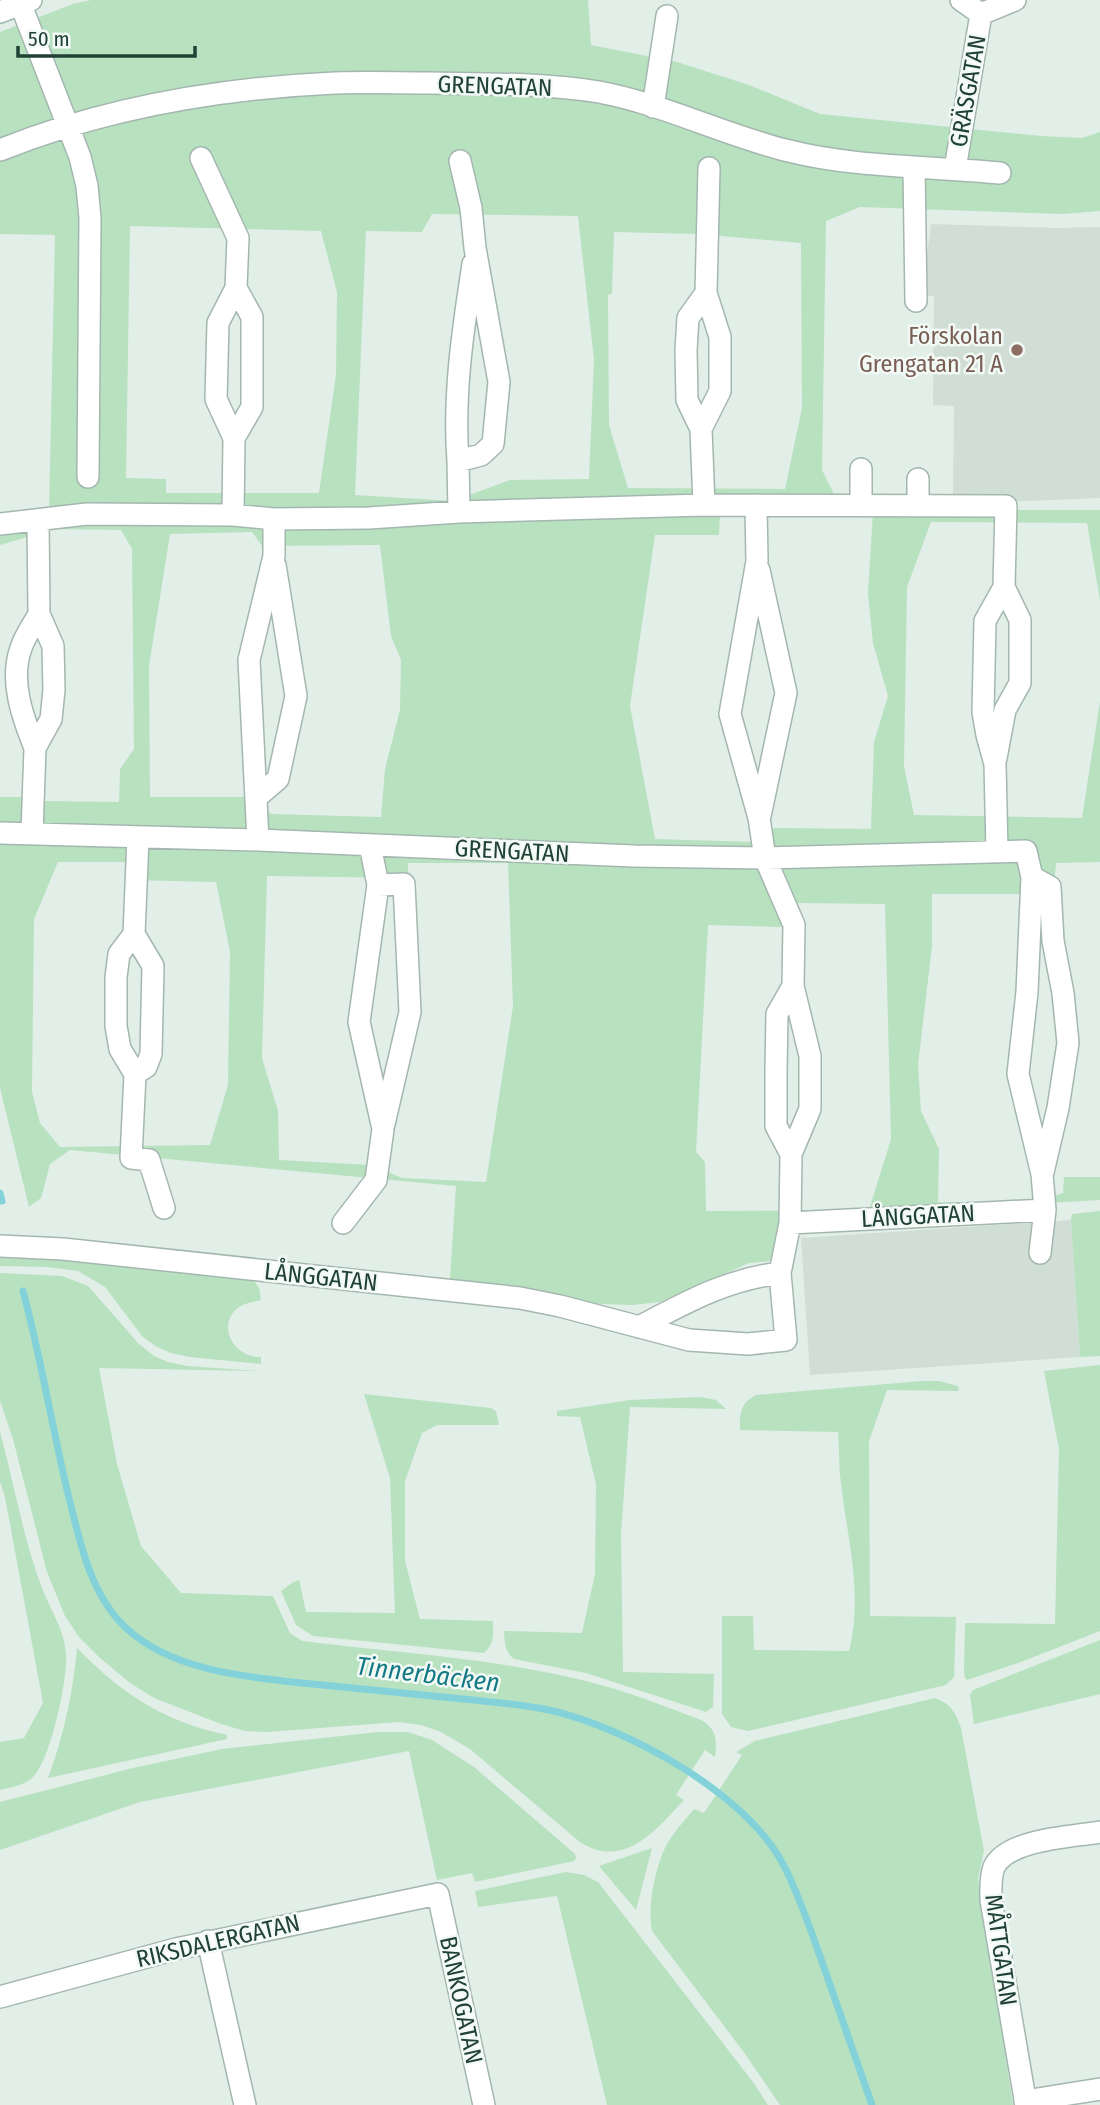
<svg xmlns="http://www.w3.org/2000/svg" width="1100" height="2105" font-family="'Fira Sans Condensed',sans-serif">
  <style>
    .built { fill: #d0ded6 }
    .green { fill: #b8e1c0; fill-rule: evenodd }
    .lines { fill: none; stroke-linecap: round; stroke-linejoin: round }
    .stream { stroke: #84d2d9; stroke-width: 7 }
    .street-casing { stroke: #a4b7af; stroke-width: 24 }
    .secondary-casing { stroke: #9fbbaf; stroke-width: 24 }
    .street { stroke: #fff; stroke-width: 21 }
    .secondary { stroke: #fff; stroke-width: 21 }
    .education-dot { fill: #8d6e63; stroke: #f3faf6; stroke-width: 2.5 }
    .labels { text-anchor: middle; stroke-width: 5; stroke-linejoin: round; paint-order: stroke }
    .street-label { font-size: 24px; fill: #204136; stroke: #f3faf6 }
    .education-label { font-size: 24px; fill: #785e54; stroke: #f3faf6; text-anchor: end }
    .water-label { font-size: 26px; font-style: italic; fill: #137984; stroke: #f3faf6 }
  </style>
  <rect width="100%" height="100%" fill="#e2eee8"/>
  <path class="built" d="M931 224 1059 228 1100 227V498L1007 502 953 499 954 406 933 405 934 296 922 295Z
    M1071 1220 1080 1357 810 1375 801 1238Z"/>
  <path class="green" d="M91 0H588L591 45 677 62 749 85 820 114 1041 136 1082 138 1100 132V211L1062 214 860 207 826 221 822 470 835 496 875 510H1100V600L1087 523 931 522 907 587 904 766 914 815 1082 818 1100 702V862L1056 863 1055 876 1025 894H932V946L918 1065 921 1111 939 1149 938 1202 1031 1203 1063 1193 1064 1177H1100V1200L783 1218 771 1261 749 1263 660 1302 632 1305 599 1304 546 1291 450 1279 456 1186 70 1150 50 1164 41 1198 29 1207 0 1088V797H23L40 801 119 802 120 769 134 749 132 549 121 530 55 529 0 545V512H49L55 235 0 234V32L73 4ZM432 214 578 216 594 360 589 479 510 480 453 501 355 495 366 231 422 232ZM130 226 321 231 337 292 336 375 319 493H166V479L126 478ZM614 232 698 234 801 243 802 408 785 489 628 488 609 425 608 295 612 294ZM873 512 868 594 873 643 888 696 874 742 871 829 775 828 755 842 655 839 630 706 655 535H719L720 515ZM252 532 262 546 380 545 391 636 401 660 400 710 385 769 381 817 271 814 249 797H150L149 666 170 534ZM58 862H130V880L216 882 230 952 228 1085 210 1145 60 1147 40 1123 32 1092 34 919ZM408 863H508L513 1006 486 1182 402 1178 371 1165 279 1160 278 1111 262 1058 267 876 408 878ZM798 903 885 904 891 1139 869 1210 706 1211 705 1162 696 1152 708 925 785 927Z
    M1100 1211V1356L1080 1357 1071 1220 1072 1214Z
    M0 1258 60 1260 253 1280 259 1288 261 1300C254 1302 245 1303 239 1307 215 1325 234 1358 261 1357V1364L190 1357 171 1353 155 1346 142 1336 105 1287 78 1271 47 1267 0 1266Z
    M0 1273 62 1276 88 1286 139 1344 154 1356 168 1362 187 1366 258 1371 99 1368 117 1464 141 1546 181 1593 273 1596 290 1633 302 1641C406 1654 514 1659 615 1689 644 1698 672 1709 701 1720 717 1729 717 1740 715 1757L705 1750 676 1795 684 1800C656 1830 625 1869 581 1843L470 1749 441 1732 421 1725 399 1722 267 1732 245 1731 221 1724 154 1698 130 1683 99 1657 79 1637 65 1616 47 1572 13 1439 0 1401Z
    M1100 1365V1631L1021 1662 967 1680 965 1678 964 1672 965 1623 1055 1624 1059 1449 1044 1371Z
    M922 1381H939L958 1386 959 1391 887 1390 869 1441 870 1616 956 1617 954 1677 946 1685 748 1731 731 1727 722 1714V1616H753L754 1650 849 1651C864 1592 846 1534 840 1475 839 1461 839 1446 838 1432L740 1430C739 1414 741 1402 756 1395Z
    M364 1394 491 1408 496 1411 499 1425H437L422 1433 405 1481V1561L420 1619 493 1621C493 1634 495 1644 484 1653L313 1636 296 1625 281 1591 292 1583 299 1580 306 1612 395 1613 390 1478Z
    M700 1397 716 1400 726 1409 630 1407 621 1534 623 1672 714 1674 713 1707 706 1712 586 1673 514 1659C504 1651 505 1642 504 1631L582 1633 595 1574 596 1484 580 1417 557 1416V1411L630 1400Z
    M0 1432C14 1483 23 1538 42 1588 50 1609 64 1629 66 1653 68 1679 51 1757 34 1776 27 1785 11 1787 0 1790V1742L24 1738 43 1703 5 1497 0 1482Z
    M1100 1640V1694L974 1724 970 1695 973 1690Z
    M77 1648C122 1694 163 1721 227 1735V1739L48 1778C64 1735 73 1693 77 1648Z
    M935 1698C951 1704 956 1713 961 1728L984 1851 978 1878 1013 2105H780L743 2051 652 1931C647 1907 656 1860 670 1839 677 1828 686 1819 694 1809L704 1813 742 1755 736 1752 755 1741Z
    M378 1732H408L432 1740 474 1767 575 1854 576 1858 574 1861 475 1882 472 1873 437 1880 409 1751 140 1802 0 1850V1802L133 1768 222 1749Z
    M652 1848 636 1910 599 1866Z
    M566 1872 584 1875 598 1882 753 2082 768 2105H607L557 1896 478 1907 475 1891Z"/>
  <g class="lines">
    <path class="stream" d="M0 1193 2 1201
      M23 1291C41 1358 52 1427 68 1494 80 1541 89 1593 126 1628 171 1670 244 1677 302 1683 356 1688 409 1694 463 1699 491 1702 521 1704 549 1710 626 1727 748 1794 784 1866 799 1895 810 1928 821 1959 838 2008 855 2056 872 2105"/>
    <g class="street-casing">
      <path id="street" d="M19 0 80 157 87 186 90 218 88 477
        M961 0 981 14
        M653 107 667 16
        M0 150C105 108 222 88 335 83 367 82 399 83 430 83 486 84 543 83 599 92 663 104 722 134 785 150 855 168 928 166 1000 173
        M201 158 238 238 236 288 252 317V407L234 438 233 515
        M914 167 916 301
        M955 169 981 14 1015 0
        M701 429 687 400 686 350 688 318 706 293
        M234 438 216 399 218 323 236 288
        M458 461C453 395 463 329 473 264
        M918 479V504
        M861 504V469
        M704 505 701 429 720 391V337L706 293 709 168
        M756 505 757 561 730 714 759 818 765 858 794 925 793 986 810 1056V1109L791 1154 790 1223 780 1273
        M459 512 458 461 481 455 493 444 499 382 475 248 471 208 460 161
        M0 524 87 514 233 515 274 519 369 518 459 512 704 505 1006 506 1004 587 985 621 983 712 987 735 995 764 997 852
        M759 570 786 693 760 816
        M35 748C23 718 9 681 21 648 25 636 33 625 39 614
        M996 758 1005 710 1020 683V620L1004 587
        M258 796 278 779 296 696 275 565
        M0 833 258 840 634 856 765 858 1026 851 1032 877 1027 992 1018 1074 1042 1174 1045 1210 1040 1253
        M32 833 35 748 51 719 54 690 53 646 39 614 38 520
        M138 838 134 934 153 966 151 1054 146 1067 135 1074 131 1158 149 1160 164 1208
        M258 840 249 660 274 556V519
        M1032 877 1050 887 1053 941 1063 993 1068 1043 1058 1108 1043 1172
        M378 885 404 884 410 1012 384 1124
        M134 934 119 954 116 977V1026L120 1049 135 1074
        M791 1154 776 1126V1072L777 1014 793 986
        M343 1223 376 1180 383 1129 359 1022 378 885 370 845
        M790 1223 1045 1210
        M0 1246 63 1249 520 1298 560 1306 689 1340 748 1344 786 1340 780 1273C725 1280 687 1302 639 1327
        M208 1941 245 2105
        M0 1997 176 1949 438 1894 484 2105
        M1025 2101 1100 2089
        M1026 2105 991 1900C991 1889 990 1877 994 1867 1008 1839 1071 1837 1100 1832"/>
    </g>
    <g class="secondary-casing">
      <path id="secondary" d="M0 12 31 0"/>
    </g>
    <use href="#street" class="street"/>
    <use href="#secondary" class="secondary"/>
  </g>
  <circle class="education-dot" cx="1017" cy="350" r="7"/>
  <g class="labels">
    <g class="street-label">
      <text transform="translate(495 86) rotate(2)" y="8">GRENGATAN</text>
      <text transform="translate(968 91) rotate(-80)" y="8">GRÄSGATAN</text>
      <text transform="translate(512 851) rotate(3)" y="8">GRENGATAN</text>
      <text transform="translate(918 1216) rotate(-3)" y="8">LÅNGGATAN</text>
      <text transform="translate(321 1277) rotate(6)" y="8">LÅNGGATAN</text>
      <text transform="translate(218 1941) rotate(-13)" y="8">RIKSDALERGATAN</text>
      <text transform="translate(1001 1950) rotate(82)" y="8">MÅTTGATAN</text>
      <text transform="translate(461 2000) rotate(78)" y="8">BANKOGATAN</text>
    </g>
    <g class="education-label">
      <text x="1003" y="344">Förskolan<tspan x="1003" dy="28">Grengatan 21 A</tspan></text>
    </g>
    <g class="water-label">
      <text transform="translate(428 1674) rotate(7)" y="9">Tinnerbäcken</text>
    </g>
  </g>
  <path d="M18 46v10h177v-10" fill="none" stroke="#204136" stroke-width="3.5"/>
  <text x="28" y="46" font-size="21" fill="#204136" stroke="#f3faf6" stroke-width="5" paint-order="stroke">50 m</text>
</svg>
